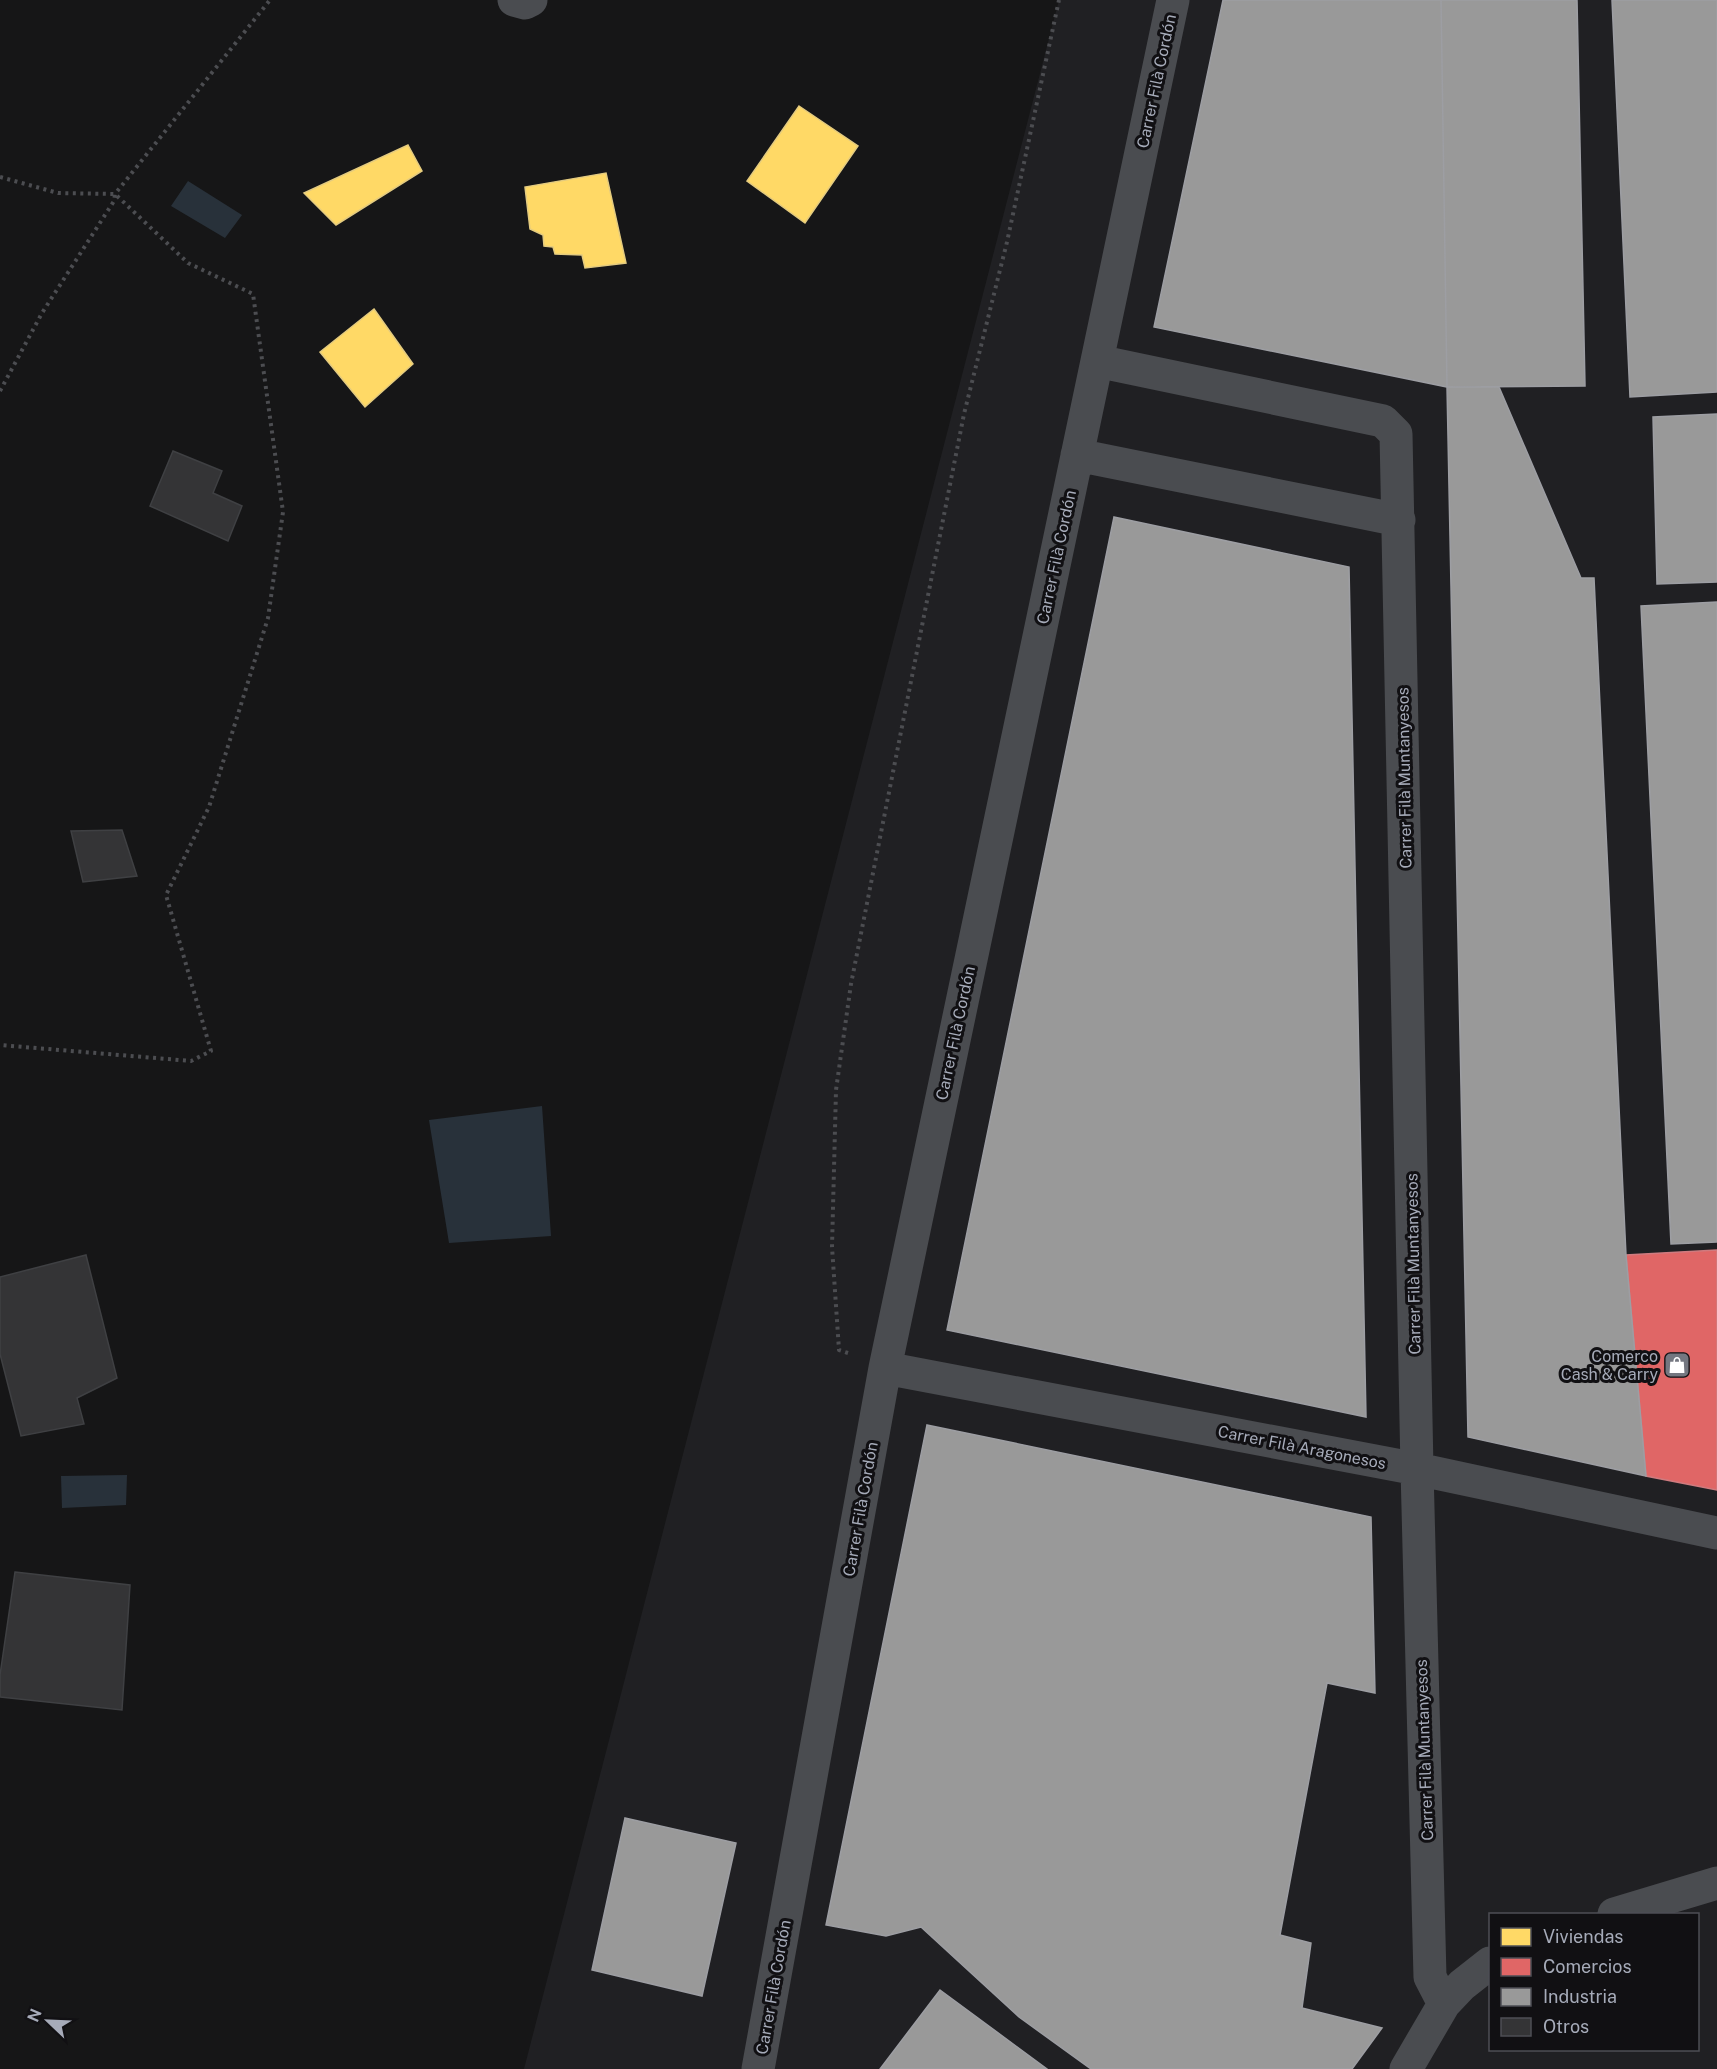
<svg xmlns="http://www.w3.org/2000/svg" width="1717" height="2069" font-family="'Public Sans',sans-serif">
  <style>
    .built { fill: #202023; fill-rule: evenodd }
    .water { fill: #28313a }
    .homes { fill: #ffd966; stroke: #e4cb7f; stroke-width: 1.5 }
    .shops { fill: #e06666; stroke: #cf7b7f; stroke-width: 1.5 }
    .industry { fill: #999; stroke: #9d9ea3; stroke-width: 1.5 }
    .building { fill: #343436; stroke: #3f4043; stroke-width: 1.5 }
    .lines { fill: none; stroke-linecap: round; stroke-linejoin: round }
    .path { stroke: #4c4d51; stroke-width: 4; stroke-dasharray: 3 4.5; stroke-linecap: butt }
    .street { stroke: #4a4c50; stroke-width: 33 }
    .labels { text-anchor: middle; stroke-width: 6; stroke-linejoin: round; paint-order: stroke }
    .street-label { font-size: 16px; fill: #a6abb9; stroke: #111013 }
    .poi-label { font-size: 16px; fill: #a6abb9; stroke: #111013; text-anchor: end }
  </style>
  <rect width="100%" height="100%" fill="#161617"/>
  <path class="built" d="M1059 0H1717V2069H524ZM1490 1914H1698V2050H1490Z"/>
  <path class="water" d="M188 181 242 215 225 238 171 206Z
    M542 1106 551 1236 449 1243 429 1120Z
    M127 1475 126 1505 62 1508 61 1476Z"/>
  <path class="homes" d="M799 106 858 146 805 223 747 181Z
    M408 145 422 171 336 225 304 193Z
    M606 173 626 263 585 268 582 255 555 254 553 247 544 246 543 235 530 229 525 187Z
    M374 309 413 364 365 407 320 352Z"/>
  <path class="shops" d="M1717 1250V1490L1646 1476 1626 1255Z"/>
  <path class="industry" d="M1223 0H1441L1447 387 1154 327Z
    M1441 0H1577L1585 386 1447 387Z
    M1612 0H1717V392L1630 397Z
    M1447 387H1499L1581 578H1594L1626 1255 1646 1476 1468 1437Z
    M1717 414V582L1657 584 1653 417Z
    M1114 517 1349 567 1366 1417 947 1330Z
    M1717 602V1242L1671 1244 1641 606Z
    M927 1425 1371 1517 1375 1693 1327 1683 1280 1935 1311 1943 1302 2008 1382 2028 1352 2069H1091L1019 2017 921 1927 886 1936 826 1925Z
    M625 1818 736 1843 702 1996 592 1970Z
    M940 1990 1047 2069H880Z"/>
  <path class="building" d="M173 451 222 471 213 493 242 506 228 541 150 506Z
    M122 830 137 876 83 882 71 831Z
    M86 1255 117 1378 77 1398 84 1424 21 1436 0 1354V1277Z
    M15 1572 130 1585 122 1710 0 1697V1675Z"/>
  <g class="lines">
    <path class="path" d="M0 177 58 193 115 194 188 263 253 294 283 512 268 618 209 807 166 895 211 1051 191 1061 0 1045
      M0 391 42 313 114 201 115 194 270 0
      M848 1353 839 1350 832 1247 836 1090 851 984 964 414 1007 242 1059 0"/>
    <path class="street" d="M514 0 525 3 531 0
      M1097 361 1383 421 1396 434 1417 1469 1430 1977 1444 2004
      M1077 455 1399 520
      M885 1368 1417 1469 1717 1533
      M1614 1914 1717 1883
      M758 2069 885 1368 1173 0
      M1406 2069 1444 2004 1462 1985 1490 1963"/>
  </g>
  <defs>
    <g id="shop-square" transform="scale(1.35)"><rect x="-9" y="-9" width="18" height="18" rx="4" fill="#747780" stroke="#111013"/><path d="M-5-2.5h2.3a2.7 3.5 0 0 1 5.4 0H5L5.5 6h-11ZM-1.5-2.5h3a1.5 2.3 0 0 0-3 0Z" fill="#fff"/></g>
  </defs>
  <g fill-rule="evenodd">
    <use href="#shop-square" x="1677" y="1365"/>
  </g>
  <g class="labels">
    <g class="street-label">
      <text transform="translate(1156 81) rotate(-78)" y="6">Carrer Filà Cordón</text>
      <text transform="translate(1056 557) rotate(-78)" y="6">Carrer Filà Cordón</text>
      <text transform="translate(1404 778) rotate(-91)" y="6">Carrer Filà Muntanyesos</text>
      <text transform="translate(955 1033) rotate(-78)" y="6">Carrer Filà Cordón</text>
      <text transform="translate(1413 1264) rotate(-91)" y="6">Carrer Filà Muntanyesos</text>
      <text transform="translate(1302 1447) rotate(11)" y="6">Carrer Filà Aragonesos</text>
      <text transform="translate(860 1509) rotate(-80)" y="6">Carrer Filà Cordón</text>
      <text transform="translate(1424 1750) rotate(-92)" y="6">Carrer Filà Muntanyesos</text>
      <text transform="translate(773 1987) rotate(-80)" y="6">Carrer Filà Cordón</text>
    </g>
    <g class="poi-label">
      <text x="1658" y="1362">Comerco<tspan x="1658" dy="18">Cash &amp; Carry</tspan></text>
    </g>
  </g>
  <rect x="1489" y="1913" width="210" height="138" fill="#111013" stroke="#4d4e55" stroke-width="1.5"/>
  <rect x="1501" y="1928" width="30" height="18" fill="#ffd966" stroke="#4d4e55" stroke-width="1.5"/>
  <text x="1543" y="1943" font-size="18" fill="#a6abb9">Viviendas</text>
  <rect x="1501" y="1958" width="30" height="18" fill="#e06666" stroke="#4d4e55" stroke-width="1.5"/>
  <text x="1543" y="1973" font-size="18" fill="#a6abb9">Comercios</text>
  <rect x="1501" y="1988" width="30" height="18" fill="#999999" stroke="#4d4e55" stroke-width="1.5"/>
  <text x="1543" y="2003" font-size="18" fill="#a6abb9">Industria</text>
  <rect x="1501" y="2018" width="30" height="18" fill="#343436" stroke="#4d4e55" stroke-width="1.5"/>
  <text x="1543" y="2033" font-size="18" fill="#a6abb9">Otros</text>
  <g transform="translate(48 2021) rotate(293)" stroke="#111013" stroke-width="4.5" paint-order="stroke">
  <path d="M0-4.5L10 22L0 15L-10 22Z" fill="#a6abb9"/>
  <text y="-9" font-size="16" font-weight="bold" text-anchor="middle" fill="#a6abb9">N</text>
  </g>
</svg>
